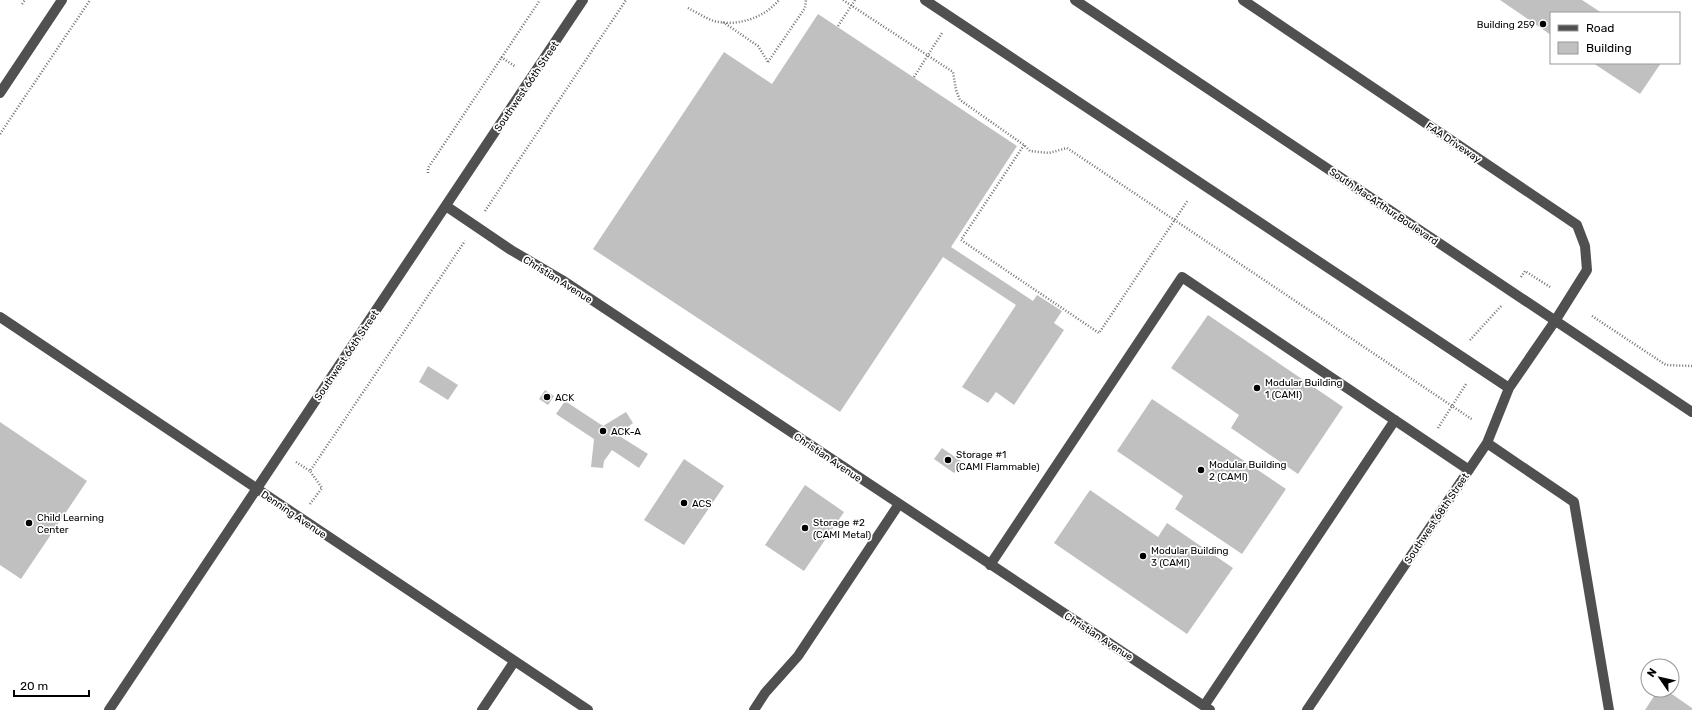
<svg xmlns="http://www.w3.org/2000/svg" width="1692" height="710" font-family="Rubik,sans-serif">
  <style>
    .building { fill: #c0c0c0 }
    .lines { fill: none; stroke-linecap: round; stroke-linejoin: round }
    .path { stroke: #727272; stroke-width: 2.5; stroke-dasharray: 1 2; stroke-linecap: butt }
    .minor { stroke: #505050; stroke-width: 10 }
    .poi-dot { fill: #000; stroke: #fff; stroke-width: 1.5 }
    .labels { text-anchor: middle; stroke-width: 3.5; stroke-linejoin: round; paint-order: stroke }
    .poi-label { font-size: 10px; fill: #000; stroke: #fff; text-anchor: start }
    .street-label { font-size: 10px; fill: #000; stroke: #fff }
  </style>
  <rect width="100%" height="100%" fill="#fff"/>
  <path class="building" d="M1500 0H1582L1602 13H1551V35Z
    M818 14 1017 146 951 247 1033 301 1037 295 1062 311 1054 323 1064 330 1014 405 996 392 988 403 962 387 1016 305 943 257 840 412 593 249 724 52 772 84Z
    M1593 63H1661L1640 94Z
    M1208 315 1343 407 1298 474 1231 428 1239 415 1171 368Z
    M428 366 458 385 448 400 419 382Z
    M545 390 554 396 548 405 539 399Z
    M1152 399 1286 489 1242 554 1175 509 1183 496 1117 451Z
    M565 401 603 426 626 412 633 423 629 426 621 437 648 454 639 468 612 450 604 461 603 468 591 467 594 439 556 414Z
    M0 422 87 481 21 579 0 565Z
    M942 448 962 462 954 473 934 459Z
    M684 459 724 486 684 545 644 520Z
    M805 485 844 512 804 571 765 545Z
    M1090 490 1158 537 1167 523 1233 568 1187 634 1054 543Z
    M1658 690H1666L1692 708V710H1645Z"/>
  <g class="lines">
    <path class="path" d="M843 0 953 72 956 90 960 100 1024 145 1030 151 1049 153 1067 148 1473 420
      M22 4 25 0
      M688 8C696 12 705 18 714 21 737 27 764 18 779 0
      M723 22 758 46 768 62
      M838 26 855 0
      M501 57 516 67
      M768 62 805 8 806 0
      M914 77 942 33
      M0 134 90 0
      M1024 145 961 240 1099 333 1188 200
      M428 173V168L540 0
      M485 211 626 0
      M1521 277 1525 271 1550 287
      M1592 316 1666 365 1692 366
      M1470 340 1502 305
      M1438 428 1466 384
      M296 462 310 471
      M310 504 322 488 310 471 465 241"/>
    <path class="minor" d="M925 0 1509 388
      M1075 0 1692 412
      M1243 0 1577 225 1585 246 1587 270 1555 321 1509 388 1487 443 1307 710
      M0 93 62 0
      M446 206 511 250 562 280 1210 710
      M0 317 588 710
      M1487 443 1574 502 1609 710
      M990 565 1182 277 1469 470
      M1204 706 1395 420
      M109 710 583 0
      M482 710 514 662
      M754 710 765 693 798 656 899 504"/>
  </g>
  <g class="poi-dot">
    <circle cx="1543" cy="24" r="4"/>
    <circle cx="1257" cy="388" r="4"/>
    <circle cx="547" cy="397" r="4"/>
    <circle cx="603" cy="431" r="4"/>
    <circle cx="948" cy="460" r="4"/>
    <circle cx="1201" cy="470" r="4"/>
    <circle cx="684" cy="503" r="4"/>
    <circle cx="29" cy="523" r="4"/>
    <circle cx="805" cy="528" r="4"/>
    <circle cx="1143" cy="556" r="4"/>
  </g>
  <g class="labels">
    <g class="poi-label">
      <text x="1535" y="28" text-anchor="end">Building 259</text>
      <text x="1265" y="386">Modular Building<tspan x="1265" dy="12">1 (CAMI)</tspan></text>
      <text x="555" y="401">ACK</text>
      <text x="611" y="435">ACK-A</text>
      <text x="956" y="458">Storage #1<tspan x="956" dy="12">(CAMI Flammable)</tspan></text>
      <text x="1209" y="468">Modular Building<tspan x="1209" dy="12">2 (CAMI)</tspan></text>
      <text x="692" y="507">ACS</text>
      <text x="37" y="521">Child Learning<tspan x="37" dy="12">Center</tspan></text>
      <text x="813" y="526">Storage #2<tspan x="813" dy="12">(CAMI Metal)</tspan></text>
      <text x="1151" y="554">Modular Building<tspan x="1151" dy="12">3 (CAMI)</tspan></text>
    </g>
    <g class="street-label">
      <text transform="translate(526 86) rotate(-56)" y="4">Southwest 66th Street</text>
      <text transform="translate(1454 142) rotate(34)" y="4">FAA Driveway</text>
      <text transform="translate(1384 206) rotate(34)" y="4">South MacArthur Boulevard</text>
      <text transform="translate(558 279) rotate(32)" y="4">Christian Avenue</text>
      <text transform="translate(346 355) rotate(-56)" y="4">Southwest 66th Street</text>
      <text transform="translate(828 457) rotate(34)" y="4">Christian Avenue</text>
      <text transform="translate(294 514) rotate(34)" y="4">Denning Avenue</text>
      <text transform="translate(1436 518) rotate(-56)" y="4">Southwest 68th Street</text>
      <text transform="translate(1099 636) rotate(33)" y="4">Christian Avenue</text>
    </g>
  </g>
  <rect x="1550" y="12" width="130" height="52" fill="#ffffff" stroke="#999999"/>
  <rect x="1558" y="25" width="20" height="6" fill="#505050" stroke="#999999"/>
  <text x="1586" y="32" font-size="12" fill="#000000">Road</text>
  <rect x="1558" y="42" width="20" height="12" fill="#c0c0c0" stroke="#999999"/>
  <text x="1586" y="52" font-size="12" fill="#000000">Building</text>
  <g transform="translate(1660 678) rotate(304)"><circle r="19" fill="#ffffff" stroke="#999999"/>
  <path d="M0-3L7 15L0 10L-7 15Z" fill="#000000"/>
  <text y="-6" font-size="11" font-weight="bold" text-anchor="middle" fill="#000000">N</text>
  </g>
  <path d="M14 690v6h75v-6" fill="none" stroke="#000000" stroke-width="2"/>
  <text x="20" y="690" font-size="12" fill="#000000" stroke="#ffffff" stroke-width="3" paint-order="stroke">20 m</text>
</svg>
